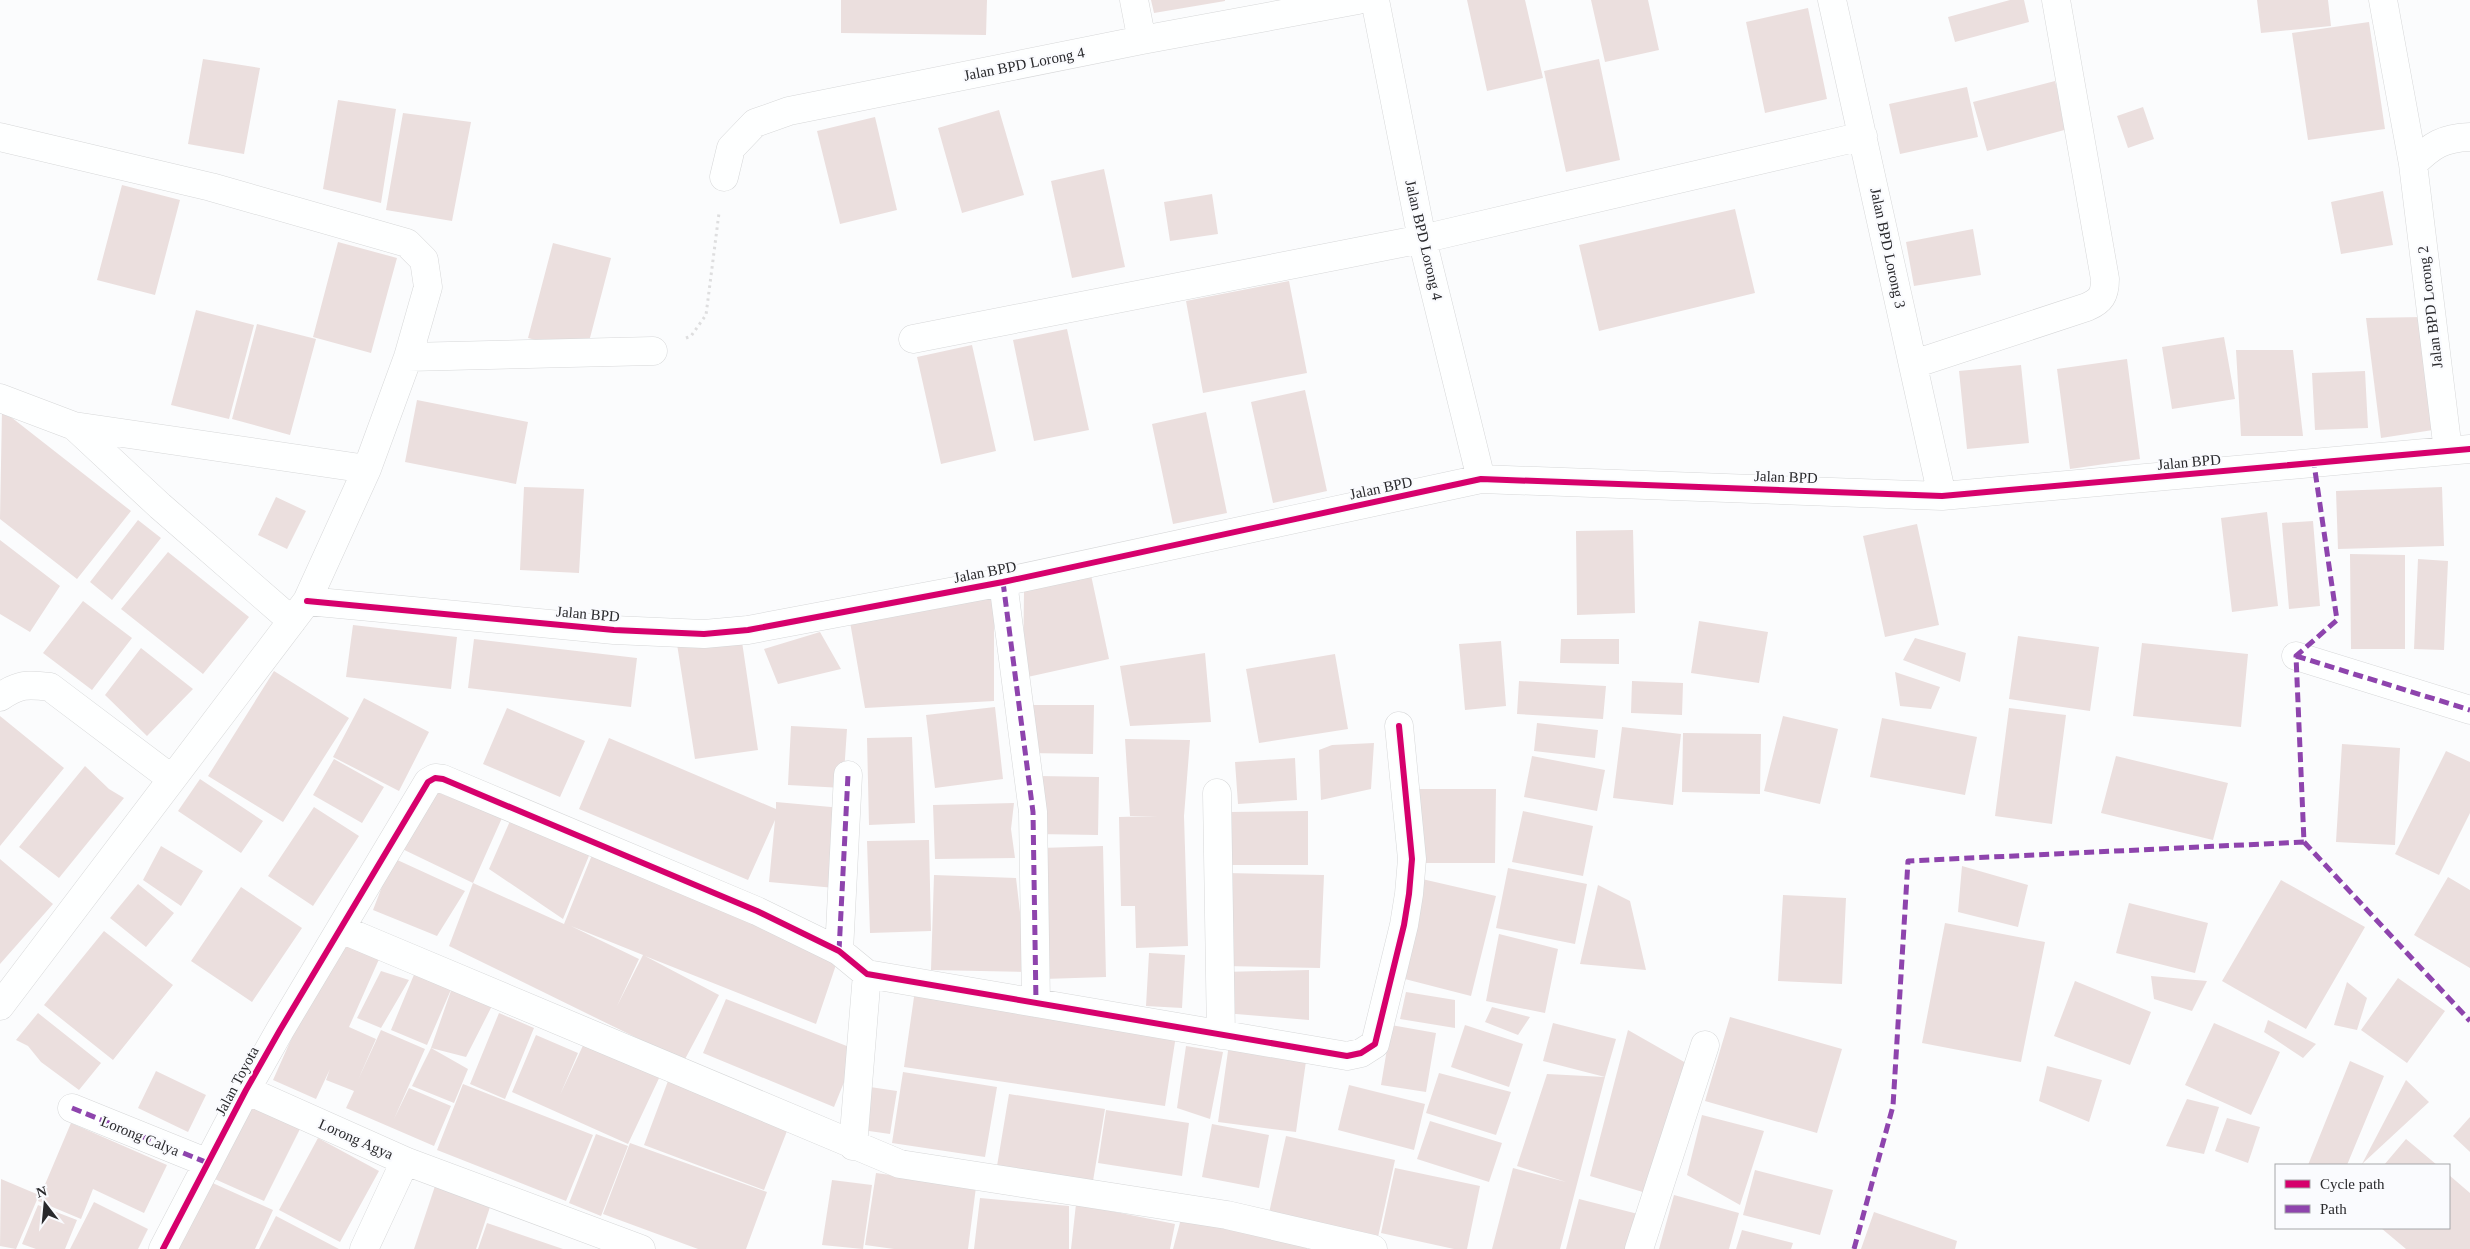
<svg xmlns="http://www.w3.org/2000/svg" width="2470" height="1249" font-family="Georgia,serif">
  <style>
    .building { fill: #ebdfde; fill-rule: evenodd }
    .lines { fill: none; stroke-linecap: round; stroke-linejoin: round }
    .street-casing { stroke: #d7d8d9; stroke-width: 29 }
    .path { stroke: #dededf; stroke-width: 3; stroke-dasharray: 2.5 4; stroke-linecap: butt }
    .street { stroke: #feffff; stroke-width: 28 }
    .quiet { stroke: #8e44ad; stroke-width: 5; stroke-dasharray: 10 5; stroke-linecap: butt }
    .cycleway-casing { stroke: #fafbfe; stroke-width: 9 }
    .cycleway { stroke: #d6006c; stroke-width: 6 }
    .labels { text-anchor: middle; stroke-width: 4.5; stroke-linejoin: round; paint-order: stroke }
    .street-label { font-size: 15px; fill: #29292c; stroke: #fafbfe }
  </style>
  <rect width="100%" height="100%" fill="#fbfcfd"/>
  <path class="building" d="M841 0H987L986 35 841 33Z
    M1151 0H1225V1L1154 13Z
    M1467 0H1525L1543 78 1487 91Z
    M1591 0H1648L1659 50 1605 62Z
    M2010 0H2024L2029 22 1955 42 1948 17Z
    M2257 0H2328L2331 26 2261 33Z
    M1808 8 1827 99 1765 113 1746 22Z
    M2369 22 2385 129 2308 140 2292 33Z
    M203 59 260 68 244 154 188 144Z
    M1599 59 1620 160 1566 172 1544 71Z
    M2055 81 2068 129 1987 151 1973 102Z
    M1967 87 1978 137 1900 154 1889 104Z
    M338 100 396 109 381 203 323 189Z
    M2143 107 2154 139 2128 148 2117 116Z
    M999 110 1024 195 962 213 938 128Z
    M403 113 471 122 452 221 386 210Z
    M875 117 897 210 840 224 817 131Z
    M1104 169 1125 267 1072 278 1051 181Z
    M122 185 180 200 155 295 97 280Z
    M2383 191 2393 245 2341 254 2331 202Z
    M1212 194 1218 234 1170 241 1164 202Z
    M1735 209 1755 293 1599 331 1579 245Z
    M1973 229 1981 275 1914 286 1906 242Z
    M338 242 397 258 371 353 313 337Z
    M553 243 611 258 586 353 528 338Z
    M1289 281 1307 373 1203 393 1186 301Z
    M196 310 254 325 229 419 171 405Z
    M2422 317 2433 430 2381 438 2366 318Z
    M257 324 316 339 290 435 232 419Z
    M1067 329 1089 430 1034 441 1013 340Z
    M2224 337 2235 399 2172 409 2162 347Z
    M972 345 996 451 941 464 917 357Z
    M2236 350H2293L2303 436H2241Z
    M2127 359 2140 459 2070 469 2057 369Z
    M2021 365 2029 443 1967 449 1959 371Z
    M2365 371 2368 428 2315 430 2312 373Z
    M1305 390 1327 491 1273 503 1251 402Z
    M417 400 528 422 516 484 405 462Z
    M2 410 131 511 77 579 0 519Z
    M1206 412 1227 513 1173 524 1152 424Z
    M524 487 584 489 579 573 520 570Z
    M2442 487 2444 546 2338 549 2336 491Z
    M276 497 306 511 287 549 258 535Z
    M2267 512 2278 606 2232 612 2221 518Z
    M138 520 161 538 112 600 90 582Z
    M2313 521 2320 606 2289 609 2282 523Z
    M1917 524 1939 625 1885 637 1863 536Z
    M1633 530 1635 613 1577 615 1576 531Z
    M0 540 60 586 30 632 0 614Z
    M168 552 249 617 203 674 121 609Z
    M2350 554 2405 555V649H2351Z
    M2418 559 2448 561 2444 650 2414 649Z
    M1091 575 1109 659 1023 678 1024 591Z
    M994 595V701L865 708 850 622Z
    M83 601 132 638 92 690 43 653Z
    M1699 621 1768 632 1759 683 1691 673Z
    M353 625 457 637 451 689 346 677Z
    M820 632 841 669 778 684 764 649Z
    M741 635 758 750 695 759 677 644Z
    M2018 636 2099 647 2090 711 2009 699Z
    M1915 638 1966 653 1960 682 1903 660Z
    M474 639 637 658 631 707 468 688Z
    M1561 639H1619V664L1560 663Z
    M1501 641 1506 706 1465 710 1459 644Z
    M2142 643 2248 654 2241 727 2133 716Z
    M141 648 193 689 147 736 105 695Z
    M1205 653 1211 722 1130 726 1120 666Z
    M1335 654 1348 729 1259 743 1246 669Z
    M274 671 349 718 283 822 208 776Z
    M1895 672 1940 687 1931 709 1900 706Z
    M1519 681 1606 686 1603 719 1517 714Z
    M1632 681 1683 683 1682 715 1631 713Z
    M364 698 429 732 399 791 333 757Z
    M1027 705H1094L1093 754 1027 753Z
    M995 707 1003 779 935 788 926 715Z
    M507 708 585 741 560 797 483 764Z
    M2009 708 2066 715 2052 824 1995 816Z
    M0 716 64 768 0 846Z
    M1783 716 1838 729 1820 804 1764 791Z
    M1882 718 1977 737 1965 795 1870 777Z
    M1537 723 1598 730 1595 758 1534 751Z
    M791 726 847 729 843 788 788 785Z
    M1622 727 1681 734 1673 805 1613 798Z
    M1683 733 1761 734 1760 794 1682 792Z
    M912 737 915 823 869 825 867 738Z
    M609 738 776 809V802L842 808 835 888 769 882 775 820 748 880 579 809Z
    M1125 739 1190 740 1184 816 1188 946 1136 948 1135 906H1121L1119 817 1158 816H1130Z
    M1374 743 1371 789 1321 800 1319 750 1332 745Z
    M2342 744 2400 748 2395 845 2336 842Z
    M2446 751 2470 762V813L2439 875 2395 854Z
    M1532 756 1605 770 1597 811 1524 797Z
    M2116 756 2228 783 2213 840 2101 813Z
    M1295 758 1297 800 1238 804 1235 762Z
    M334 759 384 787 362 823 313 795Z
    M85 766 109 789 124 798 59 878 19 847Z
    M1039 776 1099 777 1098 835 1037 834Z
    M200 779 263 821 241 853 178 811Z
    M1414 789H1496L1495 863H1414Z
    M437 792 502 818 473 883 394 845Z
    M1014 803 1011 829 1015 858 935 859 933 805Z
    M314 807 359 836 313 906 268 876Z
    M1308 811V865H1229V812Z
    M1523 811 1593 826 1583 876 1512 862Z
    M513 814 593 846 563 919 489 869Z
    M929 840 931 931 870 933 867 841Z
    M161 846 203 871 181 906 143 880Z
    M1103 846 1106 977 1044 979 1041 848Z
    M594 850 839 956 816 1024 645 956 719 995 684 1061 449 946 473 883 564 924ZM571 926 643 955 617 1006 639 959Z
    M393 858 465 891 437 936 373 910Z
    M0 859 53 904 0 964Z
    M1962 866 2028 885 2018 927 1958 912Z
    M1508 868 1587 884 1575 944 1496 928Z
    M1227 873 1324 875 1320 968 1225 966Z
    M934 875 1016 878 1027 972 931 970Z
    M2448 877 2470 890V968L2414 935Z
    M1422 879 1496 896 1471 996 1397 977Z
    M2281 880 2365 927 2306 1029 2222 981Z
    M138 884 174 913 146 947 110 918Z
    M1598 885 1630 901 1646 970 1580 964Z
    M241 887 302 928 252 1002 191 961Z
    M1783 895 1846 898 1842 984 1778 981Z
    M2129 903 2208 923 2195 973 2116 953Z
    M1945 923 2045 942 2021 1062 1922 1043Z
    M104 931 173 985 113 1060 44 1005Z
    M1499 934 1558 949 1545 1013 1486 1001Z
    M336 939 380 957 349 1027 376 1039 358 1080 381 1030 425 1049 394 1119 409 1088 451 1106 434 1146 346 1108 354 1091 326 1080 330 1069 316 1099 273 1080Z
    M1149 953 1185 955 1182 1008 1146 1006Z
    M418 965 496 998 466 1057 431 1048 453 985 427 1045 391 1030Z
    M1309 970V1020L1224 1013 1223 972Z
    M381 971 409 980 381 1028 357 1018Z
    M2151 976 2207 981 2192 1011 2154 999Z
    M2398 978 2445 1011 2407 1063 2361 1030Z
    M2075 981 2151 1012 2130 1065 2054 1036Z
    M2347 982 2367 998 2357 1030 2334 1025Z
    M915 990 1177 1029 1165 1106 904 1067Z
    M1406 992 1455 1000V1028L1400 1019Z
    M726 999 857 1050 834 1107 703 1053Z
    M1492 1007 1530 1017 1518 1035 1485 1022Z
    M38 1013 101 1063 79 1090 41 1062 28 1046 16 1040Z
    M499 1013 534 1028 505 1099 470 1084Z
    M1730 1017 1842 1049 1817 1133 1705 1101Z
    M2268 1020 2316 1044 2303 1058 2264 1032Z
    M1553 1023 1616 1039 1605 1077 1543 1061Z
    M2214 1023 2280 1052 2251 1115 2185 1085Z
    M1391 1025 1436 1033 1426 1092 1381 1085Z
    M1465 1025 1523 1044 1509 1087 1451 1067Z
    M1628 1030 1686 1063 1646 1193 1590 1176Z
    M536 1035 578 1053 560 1095 586 1039 661 1074 628 1144 512 1092Z
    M1229 1044 1307 1054 1296 1132 1218 1122Z
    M1186 1046 1223 1052 1210 1119 1177 1108Z
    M431 1048 468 1069 454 1103 412 1086Z
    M2350 1061 2384 1076 2347 1165H2308Z
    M2047 1066 2102 1080 2089 1122 2039 1101Z
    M156 1071 206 1095 188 1132 138 1108Z
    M903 1072 997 1087 985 1157 892 1143Z
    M671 1073 753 1104 749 1116 787 1131 764 1190 644 1145Z
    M1439 1073 1511 1092 1496 1135 1426 1113Z
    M1547 1074 1605 1077 1560 1249H1492L1513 1168 1566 1182 1517 1166Z
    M2406 1080 2429 1102 2362 1164Z
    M463 1084 593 1135 566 1201 437 1150Z
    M1349 1085 1425 1104 1414 1150 1338 1130Z
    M870 1087 897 1091 890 1134 862 1130Z
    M1009 1094 1105 1109 1093 1181 997 1166Z
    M2187 1099 2219 1107 2204 1154 2166 1146Z
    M247 1100 301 1127 264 1201 208 1176Z
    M1106 1110 1189 1123 1182 1176 1098 1163Z
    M1702 1115 1764 1131 1740 1205 1687 1175Z
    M2470 1117V1152L2453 1136Z
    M2227 1118 2260 1127 2248 1163 2215 1151Z
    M1430 1121 1502 1143 1489 1182 1417 1159Z
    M71 1123 167 1165 144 1213 93 1189 81 1219 38 1201Z
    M1212 1124 1269 1135 1259 1188 1202 1177Z
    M596 1134 628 1146 601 1216 569 1203Z
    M1286 1136 1395 1160 1378 1237 1269 1213Z
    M318 1138 379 1171 340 1242 279 1210Z
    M2406 1139 2437 1165H2384Z
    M630 1143 767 1192 746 1249H698L603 1214Z
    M1395 1168 1480 1186 1467 1249H1454L1381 1233Z
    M1755 1170 1833 1190 1820 1235 1743 1215Z
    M876 1173 976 1187 968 1249H894L865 1245Z
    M2449 1175 2470 1193V1249H2406L2381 1228H2449Z
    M1 1179 39 1195 16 1249 0 1246Z
    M206 1180 273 1210 255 1249H175Z
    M832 1180 872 1185 863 1249 822 1245Z
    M435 1186 491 1204 476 1249H414Z
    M1674 1195 1739 1213 1729 1249H1659Z
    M980 1198 1069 1206V1249H974Z
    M1579 1199 1638 1214 1630 1249H1566Z
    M94 1202 148 1229 138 1249H70Z
    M1076 1204 1175 1224 1170 1249H1071Z
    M38 1205 77 1220 65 1249H36L22 1244Z
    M1874 1212 1957 1241 1955 1249H1861Z
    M1182 1215 1307 1248V1249H1173Z
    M276 1216 339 1249H259Z
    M487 1223 563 1249H478Z
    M1742 1230 1793 1243 1791 1249H1736Z"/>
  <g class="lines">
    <g class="street-casing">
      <path id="street" d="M1134 0 1140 31
        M1375 0 1422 239 1481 479
        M1832 0 1942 496
        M2383 0 2413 164 2448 451
        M0 137 211 187 407 243 424 260 428 287 408 357 367 469 307 601 0 1006
        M2413 164C2432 145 2443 138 2470 137
        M724 177 731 148 755 123 789 111 1142 40 1358 0
        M913 339 1422 239 1863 136
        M408 357 653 351
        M1914 364 2087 307C2101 301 2105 295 2105 279L2056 0
        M0 398 74 426 367 469
        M74 426 160 506 292 621
        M1003 582 1033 812 1036 1003
        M307 601 614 630 704 634 748 630 1003 582 1481 479 1942 496 2470 449
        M2296 656 2470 710
        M0 697C19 684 27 684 50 687L172 779
        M1217 793 1221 1035
        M341 929 900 1164 1227 1215 1373 1249
        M839 951 848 775
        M246 1090 405 1161 641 1249
        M72 1108 208 1163
        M853 1146 867 974
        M163 1249 246 1090 280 1030 428 782 435 778 443 779 757 911 839 951 867 974 1347 1056 1361 1053 1375 1044 1404 925 1409 894 1412 859 1399 726
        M364 1249 405 1161
        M1639 1249 1705 1045"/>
    </g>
    <path class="path" d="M686 338 691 336 706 315 719 213"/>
    <use href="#street" class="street"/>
    <path class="quiet" d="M1003 582 1033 812 1036 1003
      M2296 656 2470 710
      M2304 842 2470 1021
      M839 951 848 775
      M72 1108 208 1163
      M1854 1249 1893 1106 1908 861 2304 842 2296 656 2337 620 2314 464"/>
    <g class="cycleway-casing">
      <path id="cycleway" d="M307 601 614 630 704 634 748 630 1003 582 1481 479 1942 496 2470 449
        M163 1249 246 1090 280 1030 428 782 435 778 443 779 757 911 839 951 867 974 1347 1056 1361 1053 1375 1044 1404 925 1409 894 1412 859 1399 726"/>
    </g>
    <use href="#cycleway" class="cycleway"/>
  </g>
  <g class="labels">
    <g class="street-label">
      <text transform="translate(1024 64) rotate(-11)" y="5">Jalan BPD Lorong 4</text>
      <text transform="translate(1424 240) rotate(77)" y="5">Jalan BPD Lorong 4</text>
      <text transform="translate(1888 248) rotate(78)" y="5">Jalan BPD Lorong 3</text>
      <text transform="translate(2430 307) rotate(-97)" y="5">Jalan BPD Lorong 2</text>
      <text transform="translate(2189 462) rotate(-5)" y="5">Jalan BPD</text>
      <text transform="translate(1786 477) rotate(2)" y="5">Jalan BPD</text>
      <text transform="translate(1381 488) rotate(-12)" y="5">Jalan BPD</text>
      <text transform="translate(985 572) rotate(-11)" y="5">Jalan BPD</text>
      <text transform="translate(588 614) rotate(5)" y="5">Jalan BPD</text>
      <text transform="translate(237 1081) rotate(-62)" y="5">Jalan Toyota</text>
      <text transform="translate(140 1136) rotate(22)" y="5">Lorong Calya</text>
      <text transform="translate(356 1139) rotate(24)" y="5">Lorong Agya</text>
    </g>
  </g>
  <rect x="2275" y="1164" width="175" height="65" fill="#fafbfe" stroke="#a6a7aa"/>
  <rect x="2285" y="1180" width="25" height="8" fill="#d6006c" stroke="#a6a7aa"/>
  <text x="2320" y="1189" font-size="15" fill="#29292c">Cycle path</text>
  <rect x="2285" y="1205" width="25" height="8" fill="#8e44ad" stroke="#a6a7aa"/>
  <text x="2320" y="1214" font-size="15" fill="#29292c">Path</text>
  <g transform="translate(45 1204) rotate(344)" stroke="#fafbfe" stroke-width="4" paint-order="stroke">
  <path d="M0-4L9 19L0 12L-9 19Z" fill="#29292c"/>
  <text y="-8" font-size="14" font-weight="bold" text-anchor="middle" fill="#29292c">N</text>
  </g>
</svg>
